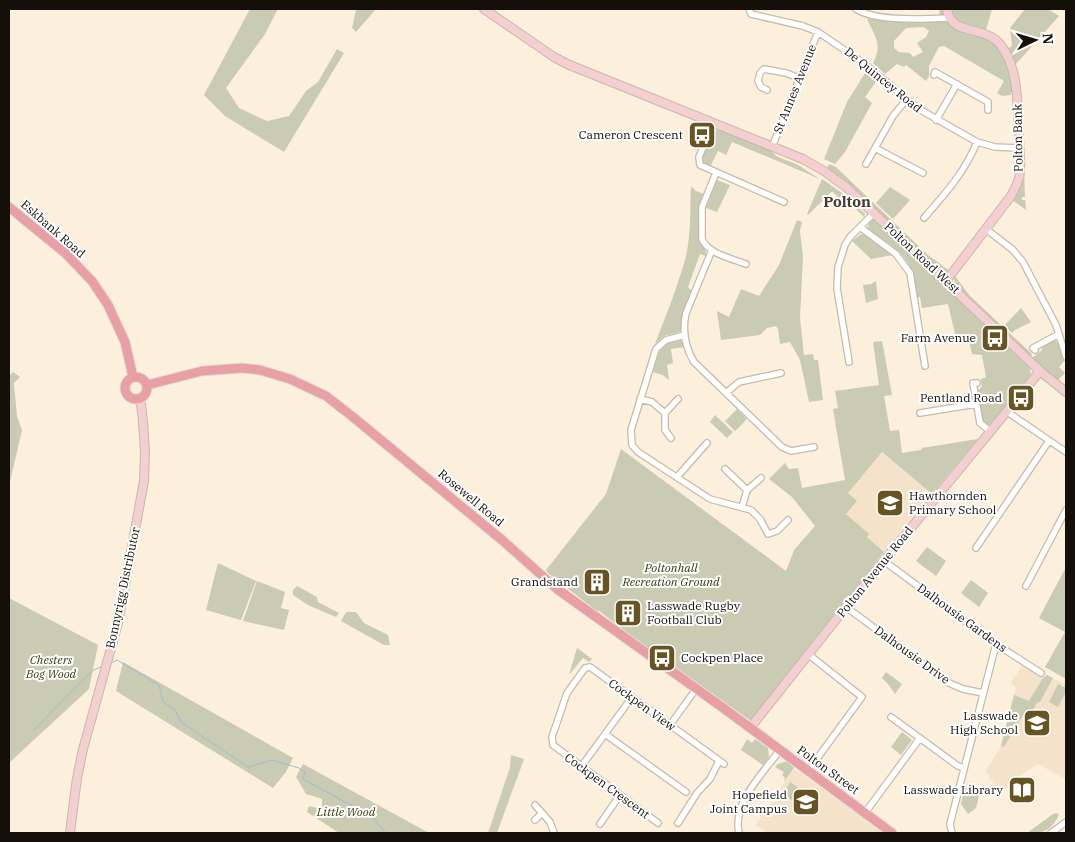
<svg xmlns="http://www.w3.org/2000/svg" width="1075" height="842" font-family="'IBM Plex Serif',serif">
  <style>
    .built { fill: #f4e3ca }
    .green { fill: #c9cbb2; fill-rule: evenodd }
    .lines { fill: none; stroke-linecap: round; stroke-linejoin: round }
    .stream { stroke: #a0bcd8; stroke-width: 1 }
    .street-casing { stroke: #c7baa8; stroke-width: 8 }
    .secondary-casing { stroke: #c7baa8; stroke-width: 10 }
    .primary-casing { stroke: #dedddd; stroke-width: 11 }
    .street { stroke: #fff; stroke-width: 5.5 }
    .secondary { stroke: #f4cfd1; stroke-width: 8 }
    .primary { stroke: #e9a0a4; stroke-width: 9 }
    .labels { text-anchor: middle; stroke-width: 4; stroke-linejoin: round; paint-order: stroke }
    .street-label { font-size: 12px; fill: #140f09; stroke: #fefefe }
    .poi-label { font-size: 12px; fill: #140f09; stroke: #fefefe; text-anchor: end }
    .park-label { font-size: 12px; font-style: italic; fill: #3b3c0f; stroke: #fefefe }
    .quarter-label { font-size: 15px; font-weight: bold; fill: #463c2d; stroke: #fefefe }
  </style>
  <rect width="100%" height="100%" fill="#fcefdc"/>
  <path class="built" d="M882 452 932 494 884 552 867 537 869 535 845 514 856 501 847 493Z
    M1023 664 1043 678 1047 675 1066 685V779L1038 764 1015 779 1017 782 999 793 986 771 1001 746 1016 688 1011 683Z
    M794 769 864 818 884 833H767L756 825Z"/>
  <path class="green" d="M250 9H278L265 34 226 88 239 108 267 121 289 116 306 91 318 82 337 49 344 53 284 152 225 116 204 95Z
    M358 9H376L356 32 352 28 356 10Z
    M940 9H992L986 30 981 37C1005 41 1010 70 1014 90L1011 92V95L1002 96 997 93 1004 81 944 46 939 47 929 66V76L926 81 906 65 904 67 897 64 885 74 873 63C883 44 875 37 867 19L909 22 915 16 939 15ZM924 27 929 31 926 37 917 43 923 52 913 57 910 53 899 52 894 48V41L906 28Z
    M1025 9H1048L1059 16 1015 65 1007 49 1012 46 1010 28Z
    M867 70 878 79 865 97 872 103 845 152 835 164 824 159 847 102Z
    M717 130H722C735 135 769 144 776 156L798 165 820 179 732 142 726 155 718 151 711 165H704C700 156 709 135 717 130Z
    M829 164 836 167 928 255 951 272 947 275 942 273 827 169Z
    M1024 172 1025 197H1022V200H1025L1026 210 1012 200 1020 187Z
    M822 179 845 195 865 214 864 217 851 204 847 205 833 192H831L808 215 807 214Z
    M717 180 730 185 717 212 706 208Z
    M691 186 696 191 704 194C702 208 696 224 699 238 701 246 707 248 706 256L700 254 688 287 692 291 680 332 664 336 655 344C666 315 678 286 686 256 691 234 690 209 691 186Z
    M890 187 910 200 893 219 876 203Z
    M874 219 877 220 986 324 1003 344 1013 350 1026 361 1025 363C1029 367 1033 371 1029 377L991 424 986 425 981 420 977 391 982 387 981 379 986 377 982 355 972 354 969 340 957 342 948 304 922 308 920 297 916 298C913 273 912 261 891 245 883 239 874 237 868 229L869 221Z
    M797 220 802 222 800 231 803 257 800 318 804 355 813 354 814 360H818L823 400 809 402 800 360 790 342 780 344 778 329 776 326 767 328 760 335 721 340 717 311 729 317 741 289 759 296 779 265Z
    M861 234 866 235 893 255 871 259 852 241Z
    M955 276 970 296 1032 354 1029 357 957 287 954 279Z
    M876 281 878 299 866 303 863 285 871 284Z
    M1021 308 1031 322 1015 330 1012 333 1004 326Z
    M681 340 685 347 671 349 673 363 667 365 669 380 663 375 653 372C659 353 658 342 681 340Z
    M1054 340 1059 343V347L1065 360 1059 367 1065 373 1058 380 1063 386 1032 358 1042 350V346Z
    M882 341 892 395 884 396 890 431 899 430 902 453 921 450 922 448 978 439 932 494 882 452 848 493 857 501 846 514 869 534 867 537 884 552 751 721 633 637 598 610V612L548 573 546 570 606 494 621 449 786 571 794 550 815 526 792 497 769 479 785 463 789 469 798 468 802 488 845 480 833 409 838 408 835 391 879 385 873 342Z
    M13 372 20 377 14 383 17 416 22 430 9 486V376Z
    M737 409 747 419 735 431 725 421Z
    M715 415 733 432 727 438 710 422Z
    M927 547 946 561 936 576 916 561Z
    M218 563 256 581 241 620 206 610Z
    M1066 567V679L1045 667 1065 632 1039 618Z
    M971 580 988 593 979 607 961 593Z
    M257 581 285 592 281 608 289 610 284 630 243 621Z
    M297 586 317 597 318 602 339 613 336 617 308 605 293 595V590Z
    M9 598 98 645 89 689 9 763Z
    M346 612H356L364 623 388 635 390 645H384L341 621Z
    M577 648 592 659 589 662 583 658 569 675Z
    M123 662 293 758 286 772 273 788 116 691Z
    M886 672 902 684 895 694 888 684 882 678Z
    M1047 675 1053 678 1040 702 1037 703 1032 711 1023 715 1004 747 1001 746 1014 695 1029 701 1043 678Z
    M1058 684 1066 688V692L1058 707 1049 702Z
    M902 732 912 740 901 755 891 747Z
    M747 739 752 743 755 739 768 748 769 757 763 765 741 750Z
    M511 755 524 759 497 833H488L510 767Z
    M787 761 794 768 784 782 785 778 782 775 784 772 775 767 778 764Z
    M303 764 429 833H339L307 812 309 806 322 809V799L306 794 296 777Z
    M790 782 812 797 804 809 783 794Z
    M965 786 975 788 979 796 976 808 968 814 961 804Z
    M1057 813 1059 815C1051 831 1044 833 1027 833L1053 814Z"/>
  <g class="lines">
    <path class="stream" d="M111 663 117 660 159 685 163 702 175 710 182 723 248 767 272 760 299 768 305 772 303 779 371 816 386 833
      M34 730 92 671 103 666"/>
    <g class="street-casing">
      <path id="street" d="M749 9 751 14 803 26 818 32 865 64 919 109 977 142 995 147 1019 148
        M856 9C877 22 924 19 949 18
        M934 75 935 72 988 102V110
        M767 90 761 87 758 81 760 73 764 69 786 73 799 78
        M936 120 957 84
        M713 123 699 157 700 165 784 202
        M772 147 818 32
        M875 148 923 173
        M866 164 893 116 907 99
        M716 173 702 207V239C708 254 733 259 746 264
        M924 218C945 194 965 172 977 142
        M860 227 896 254 910 273 925 366
        M986 229 1013 250 1023 262 1056 325 1066 357
        M712 250 686 313C682 331 685 347 694 362L782 447 791 451 814 447
        M685 335 666 340 656 349 631 430 632 445 638 452 710 499 751 510 760 519 768 534 777 531 788 520
        M1035 350 1033 348 1059 334
        M849 362 837 288 838 267 845 245 850 237 874 213
        M977 383H973L980 423 990 431
        M727 392 739 382 781 373
        M640 399 652 402 665 413
        M1006 411 1066 452
        M920 413 976 404
        M671 438 665 430V413L678 399
        M725 469 747 490
        M677 477 707 443
        M742 507 747 490 761 478
        M976 548 1049 441
        M884 561 996 644 1041 673
        M1026 586 1066 510
        M846 607 949 683 963 689 983 693
        M891 717 958 766 964 768
        M670 725 696 689
        M605 734 686 792
        M581 767 632 697
        M808 771 862 697 808 654
        M535 805 550 822 554 833
        M865 813 920 738
        M535 820 542 813
        M658 823 553 745 552 737 567 693 585 668 590 667 724 764
        M678 823 697 793 710 779 719 761
        M600 824 620 795
        M739 833C732 803 763 773 780 750
        M952 833 950 824 996 644
        M1051 833 1066 822"/>
    </g>
    <g class="secondary-casing">
      <path id="secondary" d="M484 9 554 57 567 64 803 159 824 171 846 187 1040 371 1066 392
        M946 281 1011 196C1014 190 1017 185 1019 178 1022 165 1019 150 1019 136 1017 106 1020 70 1000 44 984 25 950 36 947 9
        M750 728 846 607 1040 371
        M70 833 77 778 83 749 118 623 144 481 145 452 143 422 141 404 138 399"/>
    </g>
    <g class="primary-casing">
      <path id="primary" d="M9 207 65 253 92 281 108 305 125 342 133 377
        M125 388a11 11 0 1 1 22 0a11 11 0 1 1-22 0Z
        M147 385 202 371 242 368 260 370 290 379 326 396 353 417 502 540 557 589 722 707 892 833"/>
    </g>
    <use href="#street" class="street"/>
    <use href="#secondary" class="secondary"/>
    <use href="#primary" class="primary"/>
  </g>
  <defs>
    <g id="bus-square" transform="scale(1.4375)"><rect x="-9" y="-9" width="18" height="18" rx="4" fill="#685322" stroke="#fefefe"/><path d="M-5-6H5V4H4V6H2V4H-2V6H-4V4H-5ZM-3.5-4V0h7V-4ZM-3.5 1.2v1.5H-2V1.2ZM2 1.2v1.5H3.5V1.2Z" fill="#fff"/></g>
    <g id="school-square" transform="scale(1.4375)"><rect x="-9" y="-9" width="18" height="18" rx="4" fill="#685322" stroke="#fefefe"/><path d="M0-5L7-2L0 1L-7-2ZM-4 1L0 2.5L4 1V4Q0 6-4 4Z" fill="#fff"/></g>
    <g id="building-square" transform="scale(1.4375)"><rect x="-9" y="-9" width="18" height="18" rx="4" fill="#685322" stroke="#fefefe"/><path d="M-4-6H4V6H1V3H-1V6H-4ZM-2.5-4.3h1.7v1.8h-1.7ZM.8-4.3h1.7v1.8H.8ZM-2.5-1h1.7V.8h-1.7ZM.8-1h1.7V.8H.8Z" fill="#fff"/></g>
    <g id="library-square" transform="scale(1.4375)"><rect x="-9" y="-9" width="18" height="18" rx="4" fill="#685322" stroke="#fefefe"/><path d="M-6-4Q-3-5.5-.7-3.5V5Q-3 3-6 4ZM6-4Q3-5.5 .7-3.5V5Q3 3 6 4Z" fill="#fff"/></g>
  </defs>
  <g fill-rule="evenodd">
    <use href="#bus-square" x="702" y="135"/>
    <use href="#bus-square" x="995" y="338"/>
    <use href="#bus-square" x="1021" y="398"/>
    <use href="#school-square" x="890" y="503"/>
    <use href="#building-square" x="597" y="582"/>
    <use href="#building-square" x="628" y="613"/>
    <use href="#bus-square" x="662" y="658"/>
    <use href="#school-square" x="1037" y="723"/>
    <use href="#library-square" x="1022" y="790"/>
    <use href="#school-square" x="806" y="802"/>
  </g>
  <g class="labels">
    <g class="street-label">
      <text transform="translate(883 80) rotate(39)" y="4">De Quincey Road</text>
      <text transform="translate(795 89) rotate(-68)" y="4">St Annes Avenue</text>
      <text transform="translate(1018 138) rotate(-91)" y="4">Polton Bank</text>
      <text transform="translate(53 229) rotate(41)" y="4">Eskbank Road</text>
      <text transform="translate(922 258) rotate(43)" y="4">Polton Road West</text>
      <text transform="translate(471 498) rotate(40)" y="4">Rosewell Road</text>
      <text transform="translate(875 572) rotate(-51)" y="4">Polton Avenue Road</text>
      <text transform="translate(123 588) rotate(-78)" y="4">Bonnyrigg Distributor</text>
      <text transform="translate(962 618) rotate(36)" y="4">Dalhousie Gardens</text>
      <text transform="translate(912 655) rotate(36)" y="4">Dalhousie Drive</text>
      <text transform="translate(642 705) rotate(36)" y="4">Cockpen View</text>
      <text transform="translate(828 770) rotate(36)" y="4">Polton Street</text>
      <text transform="translate(607 786) rotate(36)" y="4">Cockpen Crescent</text>
    </g>
    <g class="poi-label">
      <text x="683" y="139">Cameron Crescent</text>
      <text x="976" y="342">Farm Avenue</text>
      <text x="1002" y="402">Pentland Road</text>
      <text x="909" y="500" text-anchor="start">Hawthornden<tspan x="909" dy="14">Primary School</tspan></text>
      <text x="578" y="586">Grandstand</text>
      <text x="647" y="610" text-anchor="start">Lasswade Rugby<tspan x="647" dy="14">Football Club</tspan></text>
      <text x="681" y="662" text-anchor="start">Cockpen Place</text>
      <text x="1018" y="720">Lasswade<tspan x="1018" dy="14">High School</tspan></text>
      <text x="1003" y="794">Lasswade Library</text>
      <text x="787" y="799">Hopefield<tspan x="787" dy="14">Joint Campus</tspan></text>
    </g>
    <g class="park-label">
      <text x="671" y="572">Poltonhall<tspan x="671" dy="14">Recreation Ground</tspan></text>
      <text x="51" y="664">Chesters<tspan x="51" dy="14">Bog Wood</tspan></text>
      <text x="346" y="816">Little Wood</text>
    </g>
    <g class="quarter-label">
      <text x="847" y="207">Polton</text>
    </g>
  </g>
  <rect width="1075" height="842" fill="none" stroke="#140f09" stroke-width="20"/>
  <g transform="translate(1035 40) rotate(85)" stroke="#fefefe" stroke-width="4" paint-order="stroke">
  <path d="M0-4L9 19L0 12L-9 19Z" fill="#140f09"/>
  <text y="-8" font-size="14" font-weight="bold" text-anchor="middle" fill="#140f09">N</text>
  </g>
</svg>
